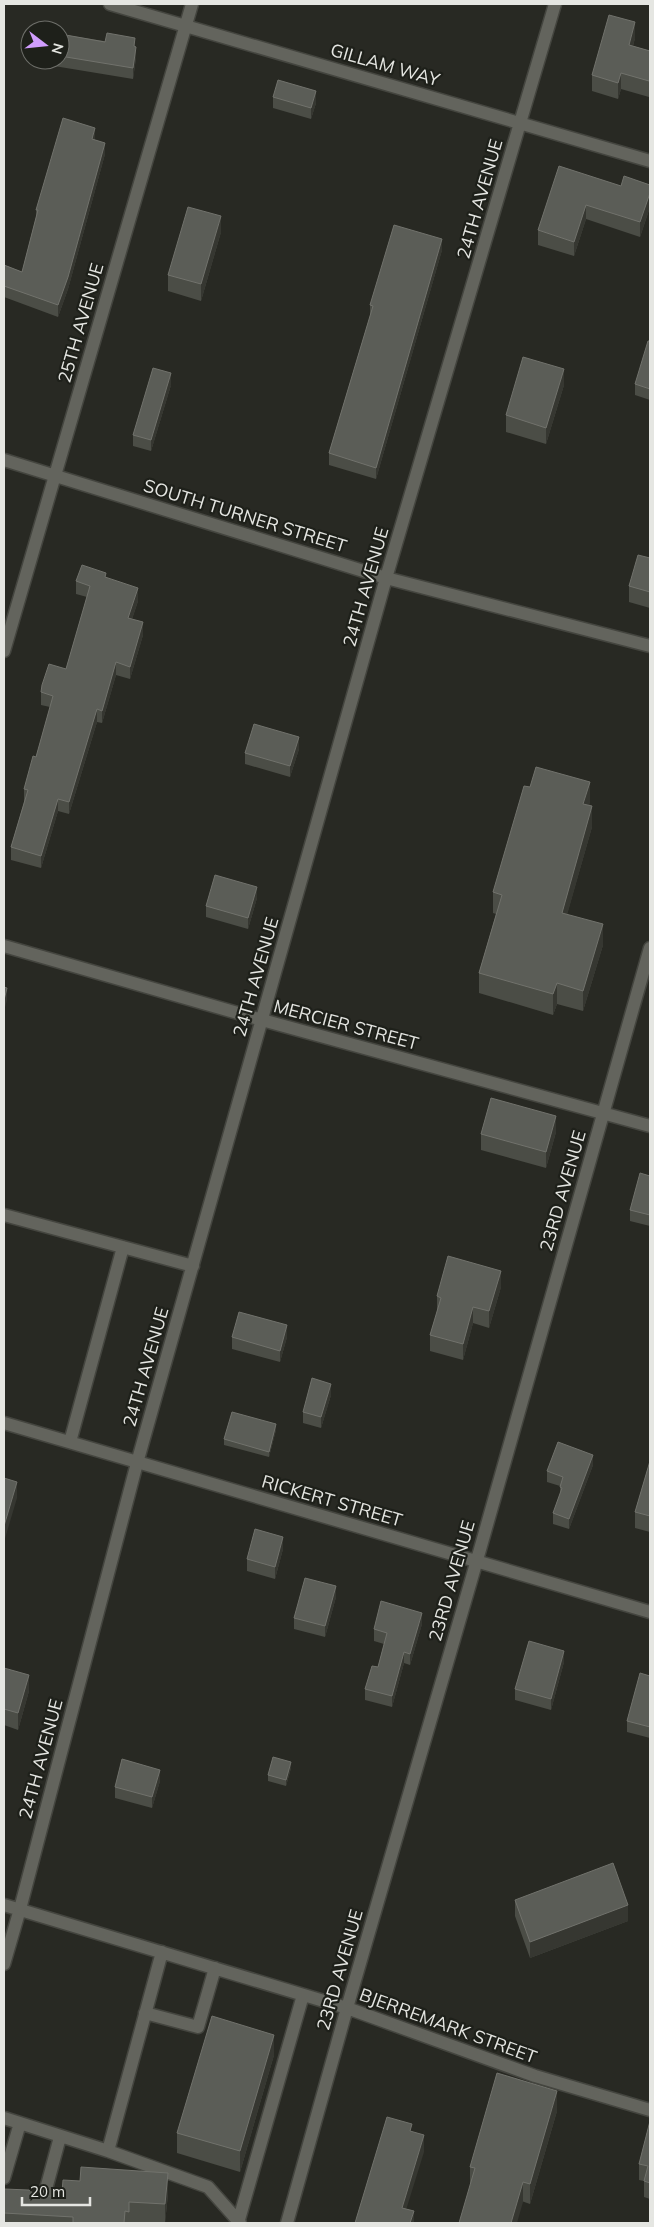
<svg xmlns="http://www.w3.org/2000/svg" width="654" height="2227" font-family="Mulish,sans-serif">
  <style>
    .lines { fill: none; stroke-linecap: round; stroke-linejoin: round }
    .minor-casing { stroke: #44453f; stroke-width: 15 }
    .minor { stroke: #63645d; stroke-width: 12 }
    .wall { fill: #4b4d46 }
    .shaded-wall { fill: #363731 }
    .building { fill: #5b5d57; stroke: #71726c }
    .labels { text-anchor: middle; stroke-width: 4.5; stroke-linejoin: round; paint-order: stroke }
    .street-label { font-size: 18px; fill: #e5e6e2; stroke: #1e201a }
  </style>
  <rect width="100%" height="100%" fill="#282923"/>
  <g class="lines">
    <g class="minor-casing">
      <path id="minor" d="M110 4 650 161
        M4 460 386 578 650 646
        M4 651 192 4
        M4 946 262 1020 650 1126
        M4 1215 193 1266
        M4 1423 650 1612
        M70 1442 123 1247
        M4 1905 347 2008 535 2076 650 2110
        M4 1964 20 1909 137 1463 386 578 555 4
        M145 2013 198 2027 215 1968
        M4 2118 108 2151 208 2187 240 2223
        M108 2151 162 1952
        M4 2178 20 2123
        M51 2209 46 2189 60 2137
        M238 2223 303 1995
        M287 2223 347 2008 477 1560 650 948"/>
    </g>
    <use href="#minor" class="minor"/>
  </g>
  <path class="wall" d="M60 34 135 46 136 58 133 79 48 65V60H60Z
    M635 38 633 46 650 51 649 97 621 89 618 99 592 91V75Z
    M273 97 316 103 311 119 273 108Z
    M95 140 105 154 68 289 58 317 4 297V265L22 272 36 217V210Z
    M650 185V207L640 237 586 219 574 256 538 245V230L621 186Z
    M221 232 201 301 168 291V275Z
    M442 250 376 479 329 465V453L370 316V305Z
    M650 341V400L635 395V384Z
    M171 385 151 451 133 446V435Z
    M564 385 546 444 506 432V415Z
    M650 558V608L629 602V586Z
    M106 577 138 601 132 619 143 635 130 679 116 675 102 723 97 722 69 814 58 811 41 868 11 860V847L24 802V789L36 757 50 707 41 705V692L66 669 87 597 76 594V581Z
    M299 749 290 777 245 764V753Z
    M590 803 589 805 592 827 567 914 603 945 583 1011 557 1004 553 1015 479 993V973L496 914 493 913V892Z
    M257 898 248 929 206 917V906Z
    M556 1132 546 1168 481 1150V1134Z
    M650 1176V1226L630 1221V1210Z
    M501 1287 489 1328 473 1323 463 1360 430 1351V1335L437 1313V1296Z
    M232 1337H287L280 1362 232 1349Z
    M331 1395 321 1428 303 1423V1412Z
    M276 1430 269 1457 224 1445V1439Z
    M650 1461V1532L635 1528V1512Z
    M593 1465 569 1529 553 1524V1513L560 1494V1486L547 1482V1471Z
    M283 1549 275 1579 247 1571V1559Z
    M336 1597 325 1637 294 1629V1618Z
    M422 1624 410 1665 404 1663 392 1707 365 1700V1689L378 1667 384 1644 374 1641V1629Z
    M564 1662 551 1710 515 1700V1689Z
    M4 1668 29 1691 18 1730 4 1725Z
    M650 1676V1738L627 1732V1721Z
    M291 1768 286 1786 268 1781V1775Z
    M160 1781 152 1808 115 1798V1787Z
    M515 1900 628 1921 530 1958 515 1916Z
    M274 2055 240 2172 177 2153V2133Z
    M557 2111 530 2204 470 2183V2167Z
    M650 2121V2199L644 2197V2181L639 2180V2164Z
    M62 2192 168 2194 165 2223H143L129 2222V2223H4V2200L34 2194 53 2196Z"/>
  <path class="shaded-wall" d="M635 22V38L629 61V45Z
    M136 47V58L133 79V68Z
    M621 73V89L618 99V83Z
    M650 77V94L649 97V81Z
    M316 91V103L311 119V108Z
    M95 128V139L92 151V139Z
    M105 143V154L68 289 58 317V305Z
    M650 193V207L640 237V222Z
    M586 205V219L574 256V242Z
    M221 216V232L201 301V284Z
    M442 239V250L376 479V468Z
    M564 369V385L546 444V428Z
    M171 373V385L151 451V440Z
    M138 588V601L128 631V618Z
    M143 622V635L130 679V667Z
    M116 662V675L102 723V711Z
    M97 709V722L69 814V802Z
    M299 737V749L290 777V766Z
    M590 782V803L583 824V804Z
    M58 799V811L41 868V856Z
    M592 806V827L562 933V913Z
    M257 887V898L248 929V918Z
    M603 924V945L583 1011V991Z
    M557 983V1004L553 1015V994Z
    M7 988V1000L4 1011V1000Z
    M556 1116V1132L546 1168V1152Z
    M501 1271V1287L489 1328V1311Z
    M473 1307V1323L463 1360V1344Z
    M287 1325V1337L280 1362V1351Z
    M331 1384V1395L321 1428V1417Z
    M276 1424V1430L269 1457V1452Z
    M593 1455V1465L569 1529V1519Z
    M17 1482V1498L4 1542V1526Z
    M283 1537V1549L275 1579V1567Z
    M336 1586V1597L325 1637V1626Z
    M422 1613V1624L410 1665V1654Z
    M564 1651V1662L551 1710V1699Z
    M404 1652V1663L392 1707V1696Z
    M29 1675V1691L18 1730V1713Z
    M291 1762V1768L286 1786V1780Z
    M160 1770V1781L152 1808V1797Z
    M628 1905V1921L530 1958V1942Z
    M274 2035V2055L240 2172V2151Z
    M557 2091V2111L530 2204V2184Z
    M424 2135V2152L402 2223V2208Z
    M168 2173V2194L165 2223V2204Z
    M523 2182V2202L517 2223H511Z
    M414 2211V2223H410Z"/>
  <path class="building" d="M609 15 635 22 629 45 650 51V77L649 81 621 73 618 83 592 75Z
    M107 33 135 38 134 46 136 47 133 68 60 56V34L105 42Z
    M278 80 316 91 311 108 273 97Z
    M63 118 95 128 92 139 105 143 68 277 58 305 4 286V265L22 272 38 210H36Z
    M559 166 621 186 624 176 650 185V193L640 222 586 205 574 242 538 230Z
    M188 207 221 216 201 284 168 275Z
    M394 225 442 239 376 468 329 453 373 306 370 305Z
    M648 341H650V389L635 384Z
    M523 357 564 369 546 428 506 415Z
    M153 368 171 373 151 440 133 435Z
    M638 555 650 558V592L629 586Z
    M82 565 106 573 105 577 138 588 128 618 143 622 130 667 116 662 102 711 97 709 69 802 58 799 41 856 11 847 28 790 24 789 33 756 36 757 53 696 41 692 42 685 49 664 66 669 90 586 76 581Z
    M254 724 299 737 290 766 245 753Z
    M536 767 590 782 583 804 592 806 562 913 603 924 583 991 557 983 553 994 479 973 502 895 493 892 524 786 530 787Z
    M215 875 257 887 248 918 206 906Z
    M4 987 7 988 4 1000Z
    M491 1098 556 1116 546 1152 481 1134Z
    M640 1173 650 1176V1215L630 1210Z
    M448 1256 501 1271 489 1311 473 1307 463 1344 430 1335 441 1298 437 1296Z
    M239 1312 287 1325 280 1351 232 1337Z
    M312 1378 331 1384 321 1417 303 1412Z
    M232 1412 276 1424 269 1452 224 1439Z
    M558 1442 593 1455 569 1519 553 1513 562 1488 560 1487 563 1477 547 1471Z
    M650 1461V1516L635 1512Z
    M4 1478 17 1482 4 1526Z
    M255 1529 283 1537 275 1567 247 1559Z
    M305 1578 336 1586 325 1626 294 1618Z
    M381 1601 422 1613 410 1654 404 1652 392 1696 365 1689 372 1666 378 1667 387 1633 374 1629Z
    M529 1641 564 1651 551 1699 515 1689Z
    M4 1668 29 1675 18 1713 4 1709Z
    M640 1673 650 1676V1727L627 1721Z
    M273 1757 291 1762 286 1780 268 1775Z
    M122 1759 160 1770 152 1797 115 1787Z
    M613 1863 628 1905 530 1942 515 1900Z
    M212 2016 274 2035 240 2151 177 2133Z
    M497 2073 557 2091 530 2184 523 2182 511 2223H459L475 2168 470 2167Z
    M387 2117 412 2124 410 2131 424 2135 402 2208 414 2211 410 2223H355Z
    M650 2121V2183L644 2181 648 2166 639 2164Z
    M81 2167 168 2173 165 2204 129 2202V2212L125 2211 124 2223H73V2217L4 2213V2189L29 2190 34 2194 43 2191 48 2196H53L58 2192H62L63 2180 80 2181Z"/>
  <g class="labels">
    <g class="street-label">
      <text transform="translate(385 65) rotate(16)" y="6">GILLAM WAY</text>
      <text transform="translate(480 199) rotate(-74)" y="6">24TH AVENUE</text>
      <text transform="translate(81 323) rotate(-74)" y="6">25TH AVENUE</text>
      <text transform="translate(245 516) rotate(17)" y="6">SOUTH TURNER STREET</text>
      <text transform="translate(366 587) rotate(-74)" y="6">24TH AVENUE</text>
      <text transform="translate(256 977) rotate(-74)" y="6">24TH AVENUE</text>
      <text transform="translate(346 1025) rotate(15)" y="6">MERCIER STREET</text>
      <text transform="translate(563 1191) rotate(-74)" y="6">23RD AVENUE</text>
      <text transform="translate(146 1367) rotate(-74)" y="6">24TH AVENUE</text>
      <text transform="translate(332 1501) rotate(16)" y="6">RICKERT STREET</text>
      <text transform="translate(452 1581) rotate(-74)" y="6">23RD AVENUE</text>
      <text transform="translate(41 1759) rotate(-75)" y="6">24TH AVENUE</text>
      <text transform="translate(340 1970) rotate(-74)" y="6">23RD AVENUE</text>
      <text transform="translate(448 2026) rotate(20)" y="6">BJERREMARK STREET</text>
    </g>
  </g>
  <rect width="654" height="2227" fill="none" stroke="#e5e6e2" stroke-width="10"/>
  <g transform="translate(45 45) rotate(106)"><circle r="24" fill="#1e201a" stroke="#6e6f6a"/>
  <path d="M0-4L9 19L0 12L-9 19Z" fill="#d19dfe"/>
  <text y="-8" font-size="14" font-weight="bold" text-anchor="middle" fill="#e5e6e2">N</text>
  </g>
  <path d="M22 2197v8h68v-8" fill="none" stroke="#e5e6e2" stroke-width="2.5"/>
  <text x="30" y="2197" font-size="15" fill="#e5e6e2" stroke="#1e201a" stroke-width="4" paint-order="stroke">20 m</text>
</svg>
